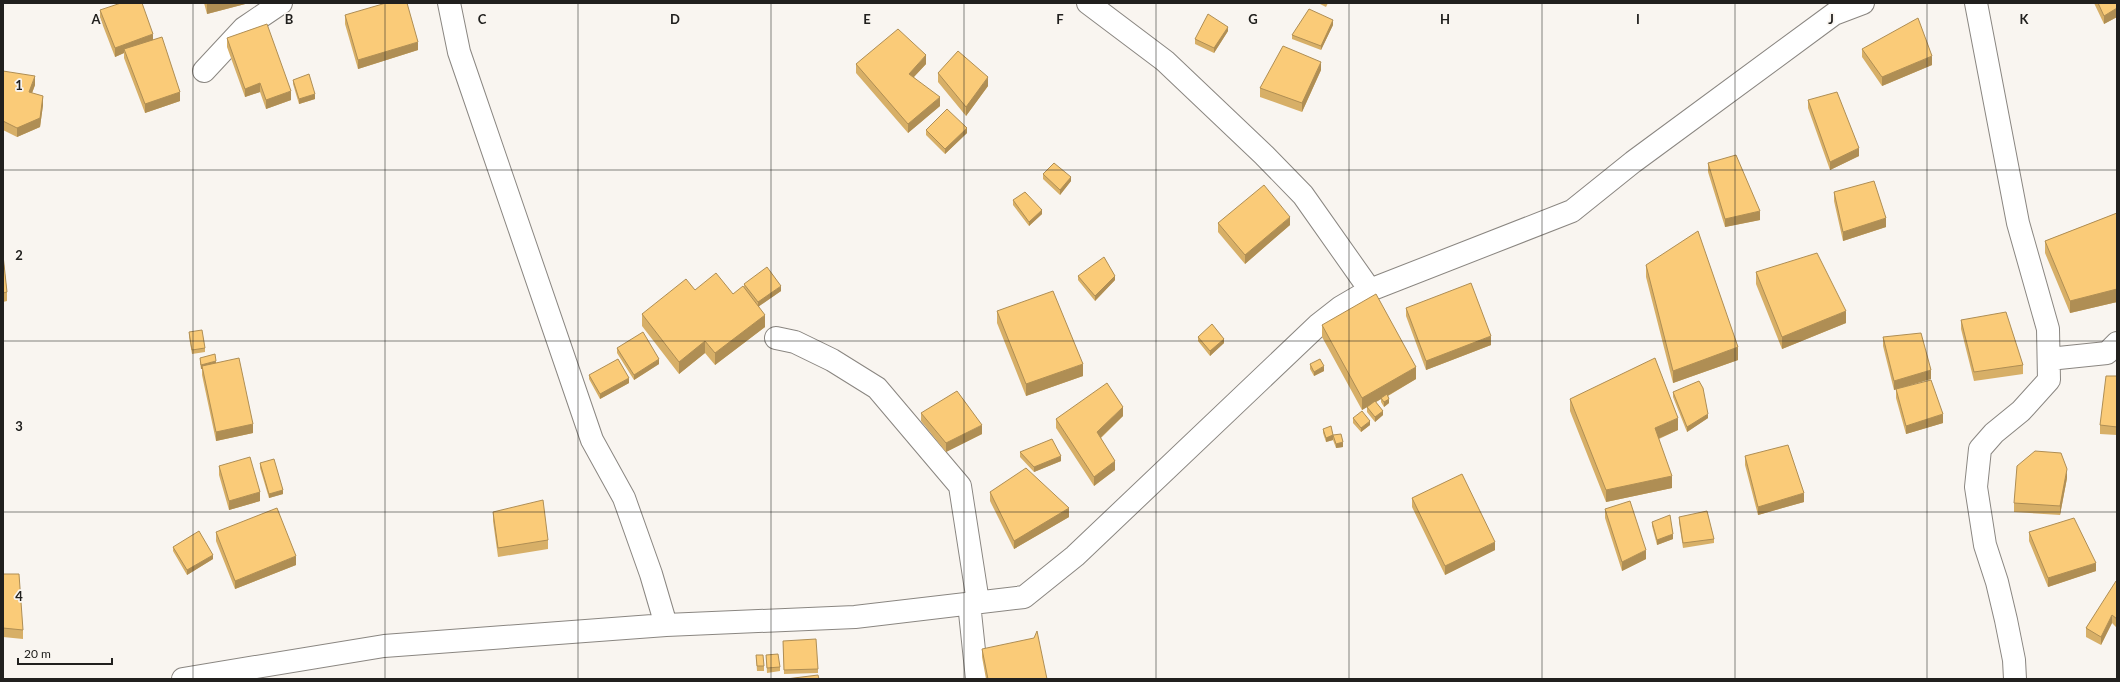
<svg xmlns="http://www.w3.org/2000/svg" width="2120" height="682" font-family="Lato,sans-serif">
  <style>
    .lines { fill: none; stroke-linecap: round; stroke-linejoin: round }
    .minor-casing { stroke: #8a8681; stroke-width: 24 }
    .minor { stroke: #fff; stroke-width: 22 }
    .wall { fill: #d7af67 }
    .shaded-wall { fill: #af8e54 }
    .building { fill: #facb78; stroke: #af8e54 }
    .grid { fill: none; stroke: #21201e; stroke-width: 1; stroke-opacity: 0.55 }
    .grid-label { font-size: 13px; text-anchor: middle; font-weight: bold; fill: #21201e; stroke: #f9f5f0; stroke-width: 3.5; stroke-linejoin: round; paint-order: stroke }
  </style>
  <rect width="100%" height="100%" fill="#f9f5f0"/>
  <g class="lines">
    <g class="minor-casing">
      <path id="minor" d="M449 3 459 52 592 440 624 498 651 574 666 625
        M1088 3 1165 61 1264 155 1303 195 1370 290
        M1976 3 2018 223 2048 329 2049 380 2021 411 1994 433 1980 449 1976 487 1985 545 1997 582 2006 620 2014 660 2015 679
        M204 71 244 28 281 3
        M776 338 795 342 832 360 877 388 960 486 978 602
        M2049 359 2107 353 2117 343
        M969 603 977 679
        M183 679 384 646 666 625 855 617 1024 597 1075 556 1318 325 1341 307 1370 290 1572 211 1633 162 1834 14 1863 3"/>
    </g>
    <use href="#minor" class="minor"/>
  </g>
  <path class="wall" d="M204 3H249L207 14Z
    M1318 3H1328L1326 7Z
    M2094 3H2117V17L2104 24Z
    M100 10 153 40 180 101 145 113 124 58V53L115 57 100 18Z
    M345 15 418 50 358 69 345 24Z
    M1333 25 1321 50 1292 39V35Z
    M1228 31 1214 53 1195 44V39Z
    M227 38 291 100 266 109 260 92 245 97 227 47Z
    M1862 49 1932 65 1882 86 1862 57Z
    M856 64H926L914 77 940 106 908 133 856 73Z
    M1321 70 1302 112 1260 97V88Z
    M3 71 35 85 32 93 43 105 40 127 17 137 3 130Z
    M938 73 988 86 966 116 938 82Z
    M293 80 315 99 299 104 293 84Z
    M1808 100 1859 156 1830 170 1808 108Z
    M926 130 967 133 945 154 926 135Z
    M1708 163 1760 220 1725 227 1708 172Z
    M1043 174 1071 181 1060 195 1043 179Z
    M1834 192 1886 227 1843 241 1834 201Z
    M1013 200 1042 214 1029 226 1013 205Z
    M2117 213V302L2070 313 2045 253V241Z
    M1218 223 1290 225 1245 264 1218 232Z
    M3 255 7 292V301L3 302Z
    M1646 265 1738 360 1673 383 1646 277Z
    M1756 272 1846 323 1782 349 1756 284Z
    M1078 276 1115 280 1095 301 1078 280Z
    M744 284 781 291 759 306 765 327 715 365 705 353 679 374 642 326V314L695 290 733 294 744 287Z
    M1406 308 1491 345 1426 370 1406 316Z
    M997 311 1083 376 1026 396 997 323Z
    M1961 320 2023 365V374L1974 381 1961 329Z
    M1322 325 1416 379 1388 396 1389 403 1384 407 1381 402V399L1376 402 1383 415 1375 422 1367 412V407L1362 410 1322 337Z
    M189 332 205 348V352L192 354 189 337Z
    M1198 337 1224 343 1210 356 1198 341Z
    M1883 337 1931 379 1903 387 1943 423 1906 434 1896 398V389L1894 390 1883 346Z
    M617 348 659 364 634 380 617 353Z
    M200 358 216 363 253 433 216 441 202 375V369H201L200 363Z
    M1310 364 1324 371 1314 376 1310 369Z
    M589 375 629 383 600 399 589 379Z
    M2117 376V435L2100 434V425Z
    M1673 392 1708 418 1687 432 1673 397Z
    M1570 399 1678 430 1659 439 1672 488 1606 502 1570 411Z
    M921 413 982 434 946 452 921 421Z
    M1123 416 1101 438 1115 470 1094 486 1056 428V419Z
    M1353 418 1370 425 1361 432 1353 423Z
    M1323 429 1333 435 1343 447 1336 448 1333 440 1326 442 1323 433Z
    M1020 452 1061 461 1034 472 1020 457Z
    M1745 456 1804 502 1758 515 1745 465Z
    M260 463 283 494 269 498 260 468Z
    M219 466 260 501 229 510 219 475Z
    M2067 478 2060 515 2014 512V503Z
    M990 492 1069 517 1014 549 990 501Z
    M1412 498 1495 550 1445 575 1412 507Z
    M1605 509 1646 559 1622 571 1605 518Z
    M493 512 548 540V549L498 557 493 521Z
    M1679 517 1714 539V543L1683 548 1679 522Z
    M1652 522 1673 539 1657 545 1652 526Z
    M216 532 296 565 235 589 216 541Z
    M2029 532 2096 571 2048 587 2029 541Z
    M173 547 213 559 187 575 173 551Z
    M3 574 23 630V639L3 637Z
    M2117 582V628L2112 623 2101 645 2086 637V628Z
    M783 641 818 669V673L784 674Z
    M982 649 1047 679H986L982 657Z
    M756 655 764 666V671H757Z
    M766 655 780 667V671L767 673Z"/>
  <path class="shaded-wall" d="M207 3H249L207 14Z
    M2117 8V17L2104 24V16Z
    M1333 20V25L1321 50V46Z
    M1228 27V31L1214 53V48Z
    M153 34V43L124 49V53L115 57V48Z
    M418 42V50L358 69V60Z
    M926 55V64L909 82V74Z
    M1932 56V65L1882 86V77Z
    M1321 62V70L1302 112V103Z
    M35 76V85L29 101V92Z
    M988 77V86L966 116V107Z
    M260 83V92L245 97V89Z
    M291 91V100L266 109V100Z
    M180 92V101L145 113V104Z
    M315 94V99L299 104V99Z
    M43 96V105L40 127 17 137V128Z
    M940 97V106L908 133V124Z
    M967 128V133L945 154V149Z
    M1859 148V156L1830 170V162Z
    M1071 177V181L1060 195V190Z
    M1042 210V214L1029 226V222Z
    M1760 211V220L1725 227V219Z
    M1290 217V225L1245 264V255Z
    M1886 218V227L1843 241V232Z
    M1115 276V280L1095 301V296Z
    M781 286V291L758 307V302Z
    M2117 289V302L2070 313V301Z
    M1846 311V323L1782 349V337Z
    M765 315V327L715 365V353Z
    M1491 336V345L1426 370V361Z
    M1224 339V343L1210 356V351Z
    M705 341V353L679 374V362Z
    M1738 347V360L1673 383V371Z
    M659 359V364L634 380V375Z
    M216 361V365L202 366V369H201V365Z
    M1083 364V376L1026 396V384Z
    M1324 366V371L1314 376V372Z
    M1416 367V379L1382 399 1381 398V399L1362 410V398Z
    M1931 370V379L1894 390V381Z
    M629 378V383L600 399V394Z
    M1389 399V403L1384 407V402Z
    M1123 407V416L1097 441V432Z
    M1383 411V415L1375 422V417Z
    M1708 414V418L1687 432V427Z
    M1943 414V423L1906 434V426Z
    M1678 418V430L1655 440V428Z
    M1370 421V425L1361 432V428Z
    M253 424V433L216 441V432Z
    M982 425V434L946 452V443Z
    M1333 435V440L1326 442V438Z
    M1343 442V447L1336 448V444Z
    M1061 456V461L1034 472V467Z
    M1115 461V470L1094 486V477Z
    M2067 469V478L2060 515V506Z
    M1672 476V488L1606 502V490Z
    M283 490V494L269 498V494Z
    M260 492V501L229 510V501Z
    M1804 493V502L1758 515V507Z
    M1069 508V517L1014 549V541Z
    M1673 534V539L1657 545V540Z
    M1495 542V550L1445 575V566Z
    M1646 550V559L1622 571V562Z
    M213 555V559L187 575V570Z
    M296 556V565L235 589V581Z
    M2096 563V571L2048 587V578Z
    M2112 615V623L2101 645V637Z"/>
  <path class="building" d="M121 3H142L153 34 115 48 100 10Z
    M386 3H407L418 42 358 60 345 15Z
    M2098 3H2117V8L2104 16Z
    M1309 9 1333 20 1321 46 1292 35Z
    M1208 14 1228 27 1214 48 1195 39Z
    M1918 18 1932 56 1882 77 1862 49Z
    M267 24 291 91 266 100 260 83 245 89 227 38Z
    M898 29 926 55 909 74 940 97 908 124 856 64Z
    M162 37 180 92 145 104 124 49Z
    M1283 46 1321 62 1302 103 1260 88Z
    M958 51 988 77 966 107 938 73Z
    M3 71 35 76 29 92 43 96 40 118 17 128 3 121Z
    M309 74 315 94 299 99 293 80Z
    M1837 92 1859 148 1830 162 1808 100Z
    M947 109 967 128 945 149 926 130Z
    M1736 155 1760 211 1725 219 1708 163Z
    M1054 163 1071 177 1060 190 1043 174Z
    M1874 181 1886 218 1843 232 1834 192Z
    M1264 185 1290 217 1245 255 1218 223Z
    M1025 192 1042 210 1029 222 1013 200Z
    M2117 213V289L2070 301 2045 241Z
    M1698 231 1738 347 1673 371 1646 265Z
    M1817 253 1846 311 1782 337 1756 272Z
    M3 255 7 292 3 293Z
    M1104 257 1115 276 1095 296 1078 276Z
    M767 267 781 286 758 302 744 284Z
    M716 273 733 294 743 286 765 315 715 353 705 341 679 362 642 314 686 279 695 290Z
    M1471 283 1491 336 1426 361 1406 308Z
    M1053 291 1083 364 1026 384 997 311Z
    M1376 294 1416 367 1362 398 1322 325Z
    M2006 312 2023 365 1974 372 1961 320Z
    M1212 324 1224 339 1210 351 1198 337Z
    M202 330 205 348 192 350 189 332Z
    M643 332 659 359 634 375 617 348Z
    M1921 333 1931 370 1894 381 1883 337Z
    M215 354 216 361 201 365 200 358Z
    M239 358 253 424 216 432 202 366Z
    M1655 358 1678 418 1655 428 1672 476 1606 490 1570 399Z
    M618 359 629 378 600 394 589 375Z
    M1320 359 1324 366 1314 372 1310 364Z
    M2106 376H2117V427L2100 425Z
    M1931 380 1943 414 1906 426 1896 389Z
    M1699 381 1703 388 1708 414 1687 427 1673 392Z
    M1107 383 1123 407 1097 432 1115 461 1094 477 1056 419Z
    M957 391 982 425 946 443 921 413Z
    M1387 394 1389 399 1384 402 1381 398Z
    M1375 401 1383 411 1375 417 1367 407Z
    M1362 411 1370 421 1361 428 1353 418Z
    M1331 426 1333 435 1326 438 1323 429Z
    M1341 434 1343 442 1336 444 1333 435Z
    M1052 439 1061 456 1034 467 1020 452Z
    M1788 445 1804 493 1758 507 1745 456Z
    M2035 451 2061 453 2067 469 2060 506 2014 503 2017 466Z
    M250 457 260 492 229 501 219 466Z
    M274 459 283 490 269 494 260 463Z
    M1026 468 1069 508 1014 541 990 492Z
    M1462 474 1495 542 1445 566 1412 498Z
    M543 500 548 540 498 548 493 512Z
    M1630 501 1646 550 1622 562 1605 509Z
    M277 508 296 556 235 581 216 532Z
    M1707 511 1714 539 1683 543 1679 517Z
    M1670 515 1673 534 1657 540 1652 522Z
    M2074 518 2096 563 2048 578 2029 532Z
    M199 531 213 555 187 570 173 547Z
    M3 574H19L23 630 3 628Z
    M2116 581 2117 582V619L2112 615 2101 637 2086 628Z
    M1037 631 1047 679H988L982 649 1034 638Z
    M816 639 818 669 784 670 783 641Z
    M778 654 780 667 767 668 766 655Z
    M756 655H763L764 666H757Z
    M818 675 819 679H786Z"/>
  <path class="grid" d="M193 3V679M385 3V679M578 3V679M771 3V679M964 3V679M1156 3V679M1349 3V679M1542 3V679M1735 3V679M1927 3V679M3 170H2117M3 341H2117M3 512H2117"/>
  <g class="grid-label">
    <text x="96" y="24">A</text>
    <text x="289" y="24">B</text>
    <text x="482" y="24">C</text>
    <text x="675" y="24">D</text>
    <text x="867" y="24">E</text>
    <text x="1060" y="24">F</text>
    <text x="1253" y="24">G</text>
    <text x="1445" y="24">H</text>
    <text x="1638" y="24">I</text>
    <text x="1831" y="24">J</text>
    <text x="2024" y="24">K</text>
    <text x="19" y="90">1</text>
    <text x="19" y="260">2</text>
    <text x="19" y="431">3</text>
    <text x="19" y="601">4</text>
  </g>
  <rect width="2120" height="682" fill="none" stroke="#21201e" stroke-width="8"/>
  <path d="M18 658v6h94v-6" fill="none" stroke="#21201e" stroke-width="2"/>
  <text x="24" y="658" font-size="12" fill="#21201e" stroke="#f9f5f0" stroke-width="3" paint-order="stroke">20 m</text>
</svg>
